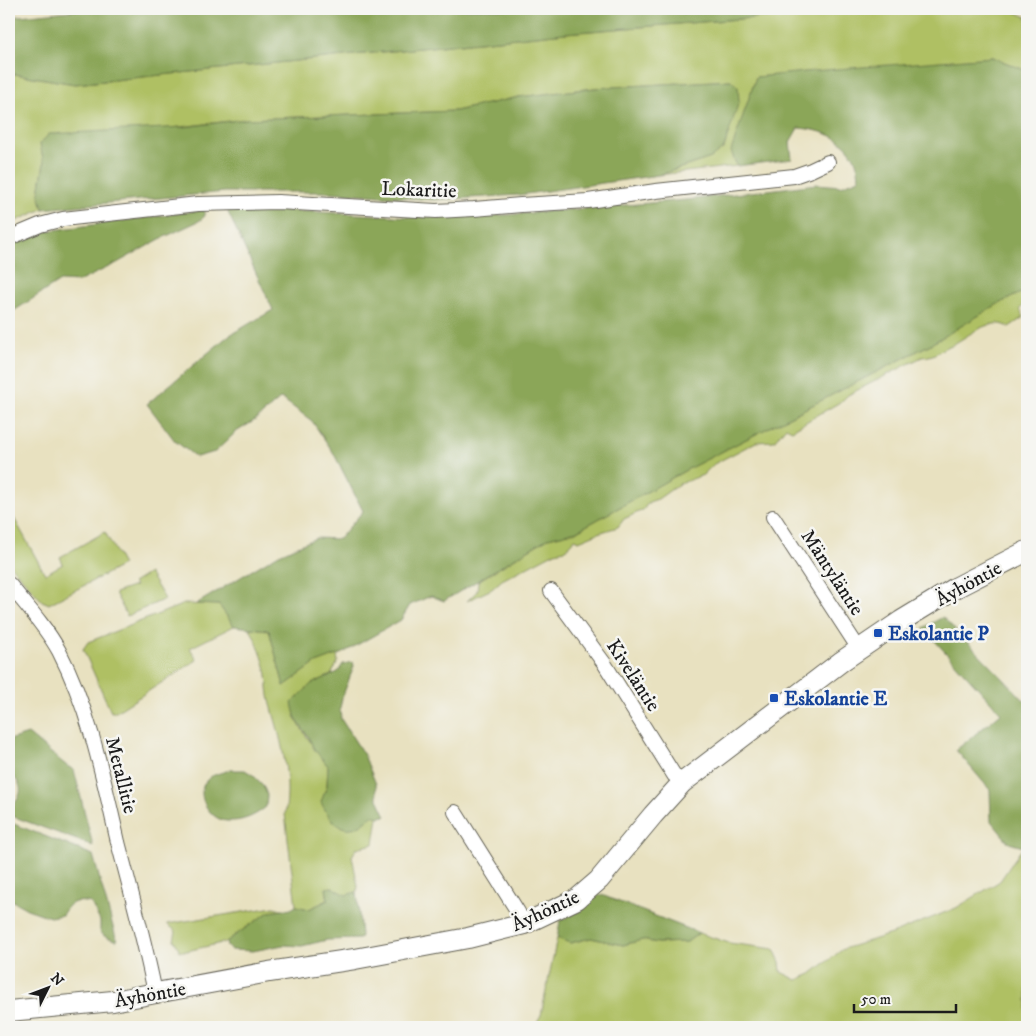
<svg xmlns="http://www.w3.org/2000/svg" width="1036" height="1036" font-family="'IM FELL DW Pica',serif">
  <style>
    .green { fill: #afc063; stroke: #666e40 }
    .forest { fill: #8ba659; stroke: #54613a }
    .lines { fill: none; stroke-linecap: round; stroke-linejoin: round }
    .street-casing { stroke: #636155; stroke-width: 16 }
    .secondary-casing { stroke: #636155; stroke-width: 22 }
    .street { stroke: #fff; stroke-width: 14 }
    .secondary { stroke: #fff; stroke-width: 20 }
    .transit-dot { fill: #1a4fb4; stroke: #f6f6f2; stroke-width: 2 }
    .labels { text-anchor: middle; stroke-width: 5; stroke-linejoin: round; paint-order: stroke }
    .street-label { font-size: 20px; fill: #1c1c1c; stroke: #f6f6f2 }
    .transit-label { font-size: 20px; font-weight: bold; fill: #164399; stroke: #f6f6f2; text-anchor: start }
  </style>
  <rect width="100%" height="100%" fill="#f6f6f2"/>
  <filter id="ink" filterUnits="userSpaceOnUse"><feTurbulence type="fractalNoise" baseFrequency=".02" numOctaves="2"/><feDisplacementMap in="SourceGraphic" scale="10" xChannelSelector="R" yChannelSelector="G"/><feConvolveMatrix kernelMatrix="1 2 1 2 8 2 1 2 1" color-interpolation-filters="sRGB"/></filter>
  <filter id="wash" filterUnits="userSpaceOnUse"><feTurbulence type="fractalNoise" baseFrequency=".0096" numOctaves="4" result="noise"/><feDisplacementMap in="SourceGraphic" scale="20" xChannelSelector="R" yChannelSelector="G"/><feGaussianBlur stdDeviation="1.12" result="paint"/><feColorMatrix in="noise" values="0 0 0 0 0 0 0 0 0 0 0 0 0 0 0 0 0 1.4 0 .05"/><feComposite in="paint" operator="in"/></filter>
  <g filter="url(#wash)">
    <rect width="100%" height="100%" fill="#e8e1c0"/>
    <path class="green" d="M864 9H1008L1027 17V71L992 57 756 77 742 120 733 157 737 166 659 175 711 158 731 80 595 88 519 97 455 111 246 119 40 144 44 163 39 193 43 209 9 224V73L75 84 565 33Z
      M1027 290V301L1020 309 1024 317 1009 327C990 316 969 336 952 345 938 349 939 356 922 357L848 395 842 401 792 430 786 427 774 441 756 442 714 464 703 475 679 484 658 499 649 502 643 510 624 519 618 527 598 533 579 541 575 539 565 550 555 552 502 580 492 589 467 601 477 591 478 581 548 538 577 531 688 469 931 344 998 304Z
      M9 509 45 574 63 564 60 557 105 532 123 565 49 604 42 601 9 564Z
      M149 573 165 599 127 616 115 593 135 586 133 583Z
      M184 604 219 605 234 626 190 648 197 660 116 712H111L83 649 88 642Z
      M250 628 269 630 284 686 316 663 337 655 338 662 331 675 318 681 294 716C304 733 315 750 328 766L327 786 323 795 366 821 372 815 378 817 374 844 357 848 352 856 358 886 357 892 346 895 332 887 326 889 328 900 309 909 296 906 285 814C292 776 280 737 270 701 268 693 268 683 267 675 264 658 257 643 250 628Z
      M1023 847 1027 853V1027H534L541 1015 557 938 570 943 591 938 623 945 642 940 658 943 687 942 699 933 729 943 774 949 780 962 781 972 797 980 811 974 843 949 894 933 956 908 1000 881Z
      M274 907 286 910 269 912 234 936 226 942 187 951H180L174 940 176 931 167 924Z"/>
    <path class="forest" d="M90 9H864L565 33 75 84 9 73V17Z
      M992 57 1027 71V290L998 304 931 344 688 469 577 531 548 538 444 601 431 596 410 605 401 620 343 653 316 663 284 686 269 630 234 626 219 605 196 604 279 554 316 538 339 539 363 511 333 452 312 421 281 398 257 419 236 432 215 452 196 457 175 441 147 404 228 336 273 310 227 210 298 211 412 217 507 215 686 200 817 184 841 186 859 179C858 144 830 130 798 128L790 142 792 159 737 166 731 151 756 77 824 70Z
      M731 80 738 87 739 101 724 148 711 158 659 175 519 195 435 200 328 192H225L43 209 39 193 44 163 40 144 49 134 184 127 246 119 455 111 519 97 595 88Z
      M204 210 205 216 199 221 160 239 117 263 78 282 60 281 9 314V248L21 240 47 231Z
      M943 617 1027 703V853L1023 847 1009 843 991 821 990 790 956 750 1001 713 923 628Z
      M353 662 354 666 342 698 340 708 341 719 364 755 376 784 377 797 386 816 378 817 372 815C350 839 333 828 321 802L327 786 328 766 314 749 308 736 300 725 295 716 292 703 311 684 338 672 343 664Z
      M28 734 67 766 74 770 93 846 9 815V811C23 794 25 787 9 772V740Z
      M230 770H245L253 775 263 785 267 795 266 807C255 816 242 822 227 821 209 820 192 792 209 778 214 774 224 772 230 770Z
      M9 822 93 855 117 941 104 936 100 931V921L91 903C75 900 71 901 62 915L50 917 27 909 9 899Z
      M332 887 346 895 357 892 361 935 360 939 327 940 302 946 283 945 253 951 232 950 227 947 226 942 234 936 269 912 291 909 296 906 309 909 328 900 326 888Z
      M599 894 699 933 687 942 658 943 642 940 623 945 591 938 570 943 557 938 560 921 578 911Z"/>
  </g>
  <g filter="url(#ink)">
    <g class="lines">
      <g class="street-casing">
        <path id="street" d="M9 238 40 225 63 219 198 204 278 202 436 211 474 209 521 205 588 201 656 191 794 176 811 170 828 162
          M773 517 859 649
          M9 584C26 605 46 627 59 651 90 711 103 777 118 842 131 892 145 942 155 993
          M551 591 604 663 674 775 682 783
          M455 812 518 912 524 924"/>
      </g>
      <g class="secondary-casing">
        <path id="secondary" d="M9 1011 113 1001 269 972 355 959 468 938 524 924 577 899 599 880 653 815 682 783 842 661 901 621 957 587 1027 551"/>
      </g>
      <use href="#street" class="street"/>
      <use href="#secondary" class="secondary"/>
    </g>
  </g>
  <g class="transit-dot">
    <rect x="873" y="628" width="10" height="10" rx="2.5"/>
    <rect x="769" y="693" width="10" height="10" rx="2.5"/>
  </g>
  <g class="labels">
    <g class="street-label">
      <text transform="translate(419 189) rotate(2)" y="7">Lokaritie</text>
      <text transform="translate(833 572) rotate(57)" y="7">Mäntyläntie</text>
      <text transform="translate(968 583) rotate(-29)" y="7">Äyhöntie</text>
      <text transform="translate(634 675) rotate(57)" y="7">Kiveläntie</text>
      <text transform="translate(122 775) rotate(76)" y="7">Metallitie</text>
      <text transform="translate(545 910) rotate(-25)" y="7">Äyhöntie</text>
      <text transform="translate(150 994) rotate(-10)" y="7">Äyhöntie</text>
    </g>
    <g class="transit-label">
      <text x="888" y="640">Eskolantie P</text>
      <text x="784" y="705">Eskolantie E</text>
    </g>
  </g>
  <rect width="1036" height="1036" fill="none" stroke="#f6f6f2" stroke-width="30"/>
  <g transform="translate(48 988) rotate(48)" stroke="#f6f6f2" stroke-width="4" paint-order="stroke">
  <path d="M0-4L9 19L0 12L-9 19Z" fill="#1c1c1c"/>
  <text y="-8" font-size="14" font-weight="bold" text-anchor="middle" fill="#1c1c1c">N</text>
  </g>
  <path d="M854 1004v8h102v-8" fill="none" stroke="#1c1c1c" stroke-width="2.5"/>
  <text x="861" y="1004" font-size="15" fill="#1c1c1c" stroke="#f6f6f2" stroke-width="4" paint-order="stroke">50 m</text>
</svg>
